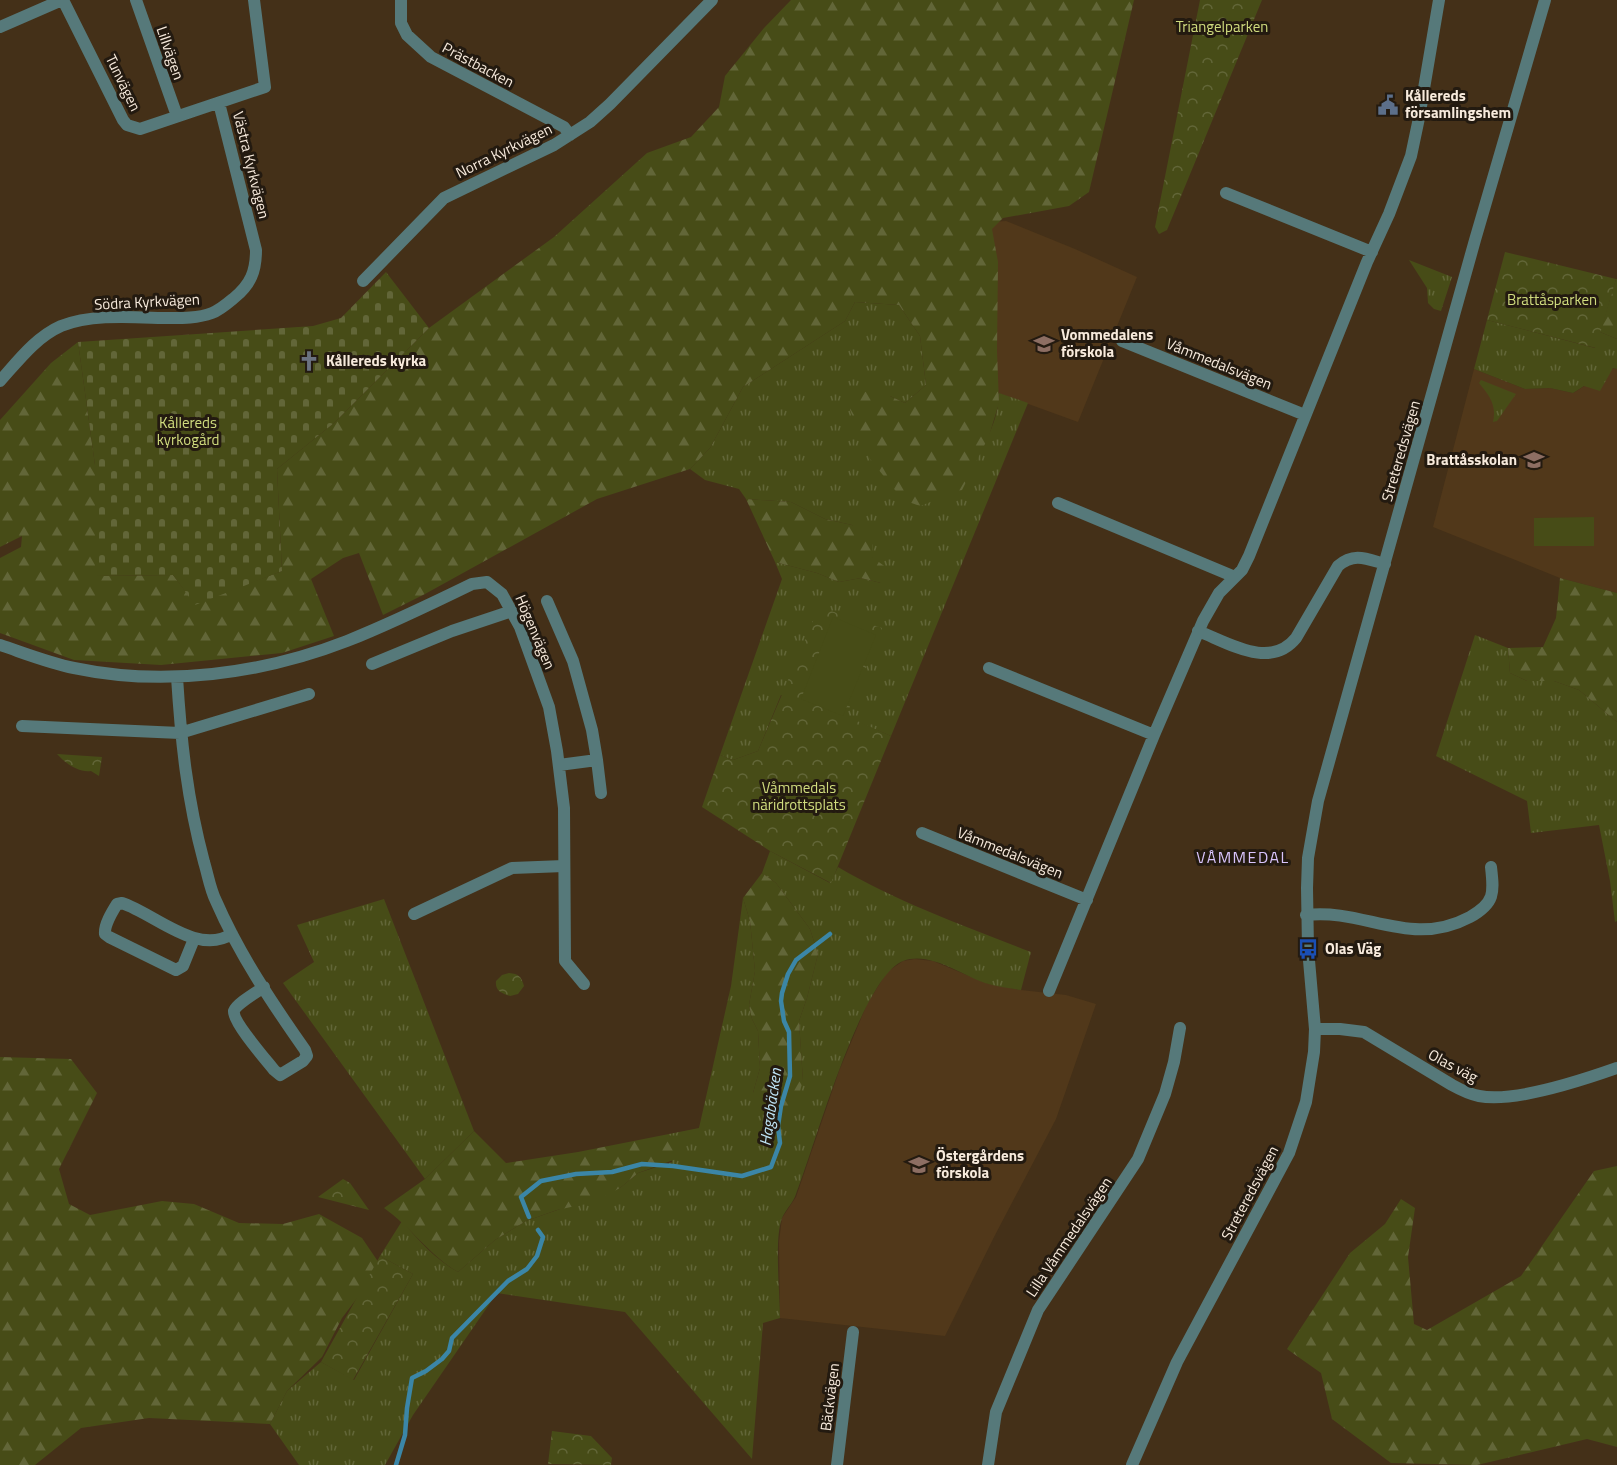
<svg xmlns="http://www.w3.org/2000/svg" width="1617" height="1465" font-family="'Titillium Web',sans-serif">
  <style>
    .built { fill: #51381a }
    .grass { fill: url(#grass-tufts) }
    .forest { fill: url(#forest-firs) }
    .cemetery { fill: url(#cemetery-stones) }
    .park { fill: url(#park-crowns) }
    .pitch { fill: #474c17 }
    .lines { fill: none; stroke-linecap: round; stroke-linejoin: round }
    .stream { stroke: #3b86a7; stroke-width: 4.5 }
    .minor { stroke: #56797a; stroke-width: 12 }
    .labels { text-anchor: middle; stroke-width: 6; stroke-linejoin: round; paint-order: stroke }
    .park-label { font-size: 15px; fill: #d0dc7e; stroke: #231a10 }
    .street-label { font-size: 15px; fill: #f7eadc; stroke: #231a10 }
    .poi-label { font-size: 15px; font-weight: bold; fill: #f7eadc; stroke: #231a10; text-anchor: start }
    .neighbourhood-label { font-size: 16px; letter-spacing: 1.5px; fill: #d9c4fc; stroke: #231a10 }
    .water-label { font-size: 16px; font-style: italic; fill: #c0e6f9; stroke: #231a10 }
  </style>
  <defs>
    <pattern id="grass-tufts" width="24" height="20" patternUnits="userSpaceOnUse" patternTransform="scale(1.5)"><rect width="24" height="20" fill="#474c17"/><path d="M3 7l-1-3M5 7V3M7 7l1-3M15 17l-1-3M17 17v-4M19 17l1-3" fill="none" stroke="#626638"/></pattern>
    <pattern id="forest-firs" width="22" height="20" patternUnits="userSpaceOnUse" patternTransform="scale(1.5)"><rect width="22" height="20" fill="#474c17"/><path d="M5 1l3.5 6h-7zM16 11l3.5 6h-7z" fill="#626638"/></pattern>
    <pattern id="cemetery-stones" width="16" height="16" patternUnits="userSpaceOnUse" patternTransform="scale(1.5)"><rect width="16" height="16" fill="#474c17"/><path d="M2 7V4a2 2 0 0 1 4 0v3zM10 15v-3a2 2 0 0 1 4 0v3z" fill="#626638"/></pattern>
    <pattern id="park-crowns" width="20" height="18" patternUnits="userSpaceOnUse" patternTransform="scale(1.5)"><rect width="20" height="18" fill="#474c17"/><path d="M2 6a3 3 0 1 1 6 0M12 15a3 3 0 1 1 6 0" fill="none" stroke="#626638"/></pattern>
  </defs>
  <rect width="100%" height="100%" fill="#443018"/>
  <path class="built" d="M1006 221 1075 249 1137 277 1078 422 984 388 972 301 993 222Z
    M1614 368 1617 369V593L1560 578 1433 527 1474 369 1525 389 1550 388 1573 393Z
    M915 959 933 961 986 983 1021 990 1066 995 1096 1004 1056 1119 994 1237 945 1336 780 1318 779 1242 782 1218 796 1197 839 1071 867 1004 887 972 903 961Z"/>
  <path class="grass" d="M1409 260 1452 277 1441 311 1434 309 1428 303 1427 288Z
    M855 302 899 305 920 336 926 385 905 403 890 396 850 410 854 418 976 460C987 440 999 417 999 393L1028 403 891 736 846 717 781 695 758 751 733 760 720 755 782 579 775 562 817 573 839 582 861 578 881 583 872 557 852 525 825 519 791 502 746 499 739 489 705 480 690 469 710 448 743 387 845 321Z
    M1487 320 1595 348 1600 332 1617 339V369L1613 368 1600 391 1584 386 1573 393 1550 388 1525 389 1474 369Z
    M1481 380 1516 394 1497 421 1493 422C1497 405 1489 395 1479 383Z
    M1475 635 1508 648 1510 673 1527 681H1554L1579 690 1617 722V921L1615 922 1610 881 1599 825 1531 833 1527 801 1436 756Z
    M770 851 830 883 838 867C899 903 965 926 1031 952L1021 990C1009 988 997 987 985 983 961 975 930 951 903 961 861 977 814 1149 796 1194 793 1203 786 1209 782 1218 774 1239 780 1293 780 1318L763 1323 752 1459 625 1312 497 1293 413 1415 385 1465H299L270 1424 287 1391 321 1362 354 1380 413 1274 380 1256 402 1221C419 1241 435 1259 458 1272L495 1240 526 1221 620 1188 638 1173 672 1162 669 1134 699 1128 731 986 743 898 750 921 755 971 749 1005 752 1019 758 1031 760 1068 753 1093 803 1081 799 1021 807 998 818 954 810 929 776 883 762 873Z
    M384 899 474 1131 425 1179 283 983 314 962 297 925Z"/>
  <path class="forest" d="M791 0H1134L1089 192 1069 206 1003 218 992 229 998 262 997 351 999 403 989 436 962 490 920 506 903 500 870 459 850 410 855 396 879 386 890 396 905 403 926 385 920 336 899 305 855 302 845 321 743 387 710 448 690 469 597 499 425 594 383 615 359 553 343 558 311 579 334 636 282 653 161 665 74 660 0 633V558L21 547 22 536 0 547V420L51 363 78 342 95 465V576L173 575 195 604 282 571 277 469 334 423 429 328 554 237 647 153 691 137 719 107 725 76 764 28Z
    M1616 279H1617V339L1600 332Z
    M746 499 791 502 825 519 852 525 872 541V557L887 568V578L881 583 861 578 839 582 817 573 775 562Z
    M1560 578 1617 593V722L1579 690 1554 681H1527L1510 673 1508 648 1543 647 1556 618Z
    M762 873 776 883 810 929 818 954 807 998 799 1021 803 1081 793 1112 774 1122 762 1110 753 1093 760 1068 758 1031 752 1019 749 1005 755 971 750 921 743 898Z
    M0 1057 71 1059 97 1093 59 1169 69 1204 90 1215 162 1201 194 1204 239 1223 283 1224 319 1214 362 1238 379 1263 364 1289 342 1318 322 1357 287 1391 270 1424 149 1418 81 1428 35 1465H0Z
    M474 1131 506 1163 578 1152 669 1134 671 1142 682 1148 679 1158 638 1173 620 1188 594 1202 557 1210 526 1221 495 1240 458 1272C429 1255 411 1227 384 1208L425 1179Z
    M1617 1166V1447L1587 1439 1477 1465 1391 1463 1332 1419 1321 1373 1287 1349 1350 1253 1385 1224 1401 1199 1415 1208 1408 1257 1414 1324 1427 1330 1521 1276 1594 1171Z"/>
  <path class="cemetery" d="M386 272 429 328 334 423 277 469 282 571 195 605 173 575 95 576V465L78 342 313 326 341 318Z"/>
  <path class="park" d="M1200 0H1262L1167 230 1159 234 1155 227Z
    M1505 252 1616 279 1596 348 1487 320Z
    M819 607 882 628 846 716 891 736 831 883 770 851 702 807 720 755 733 760 758 751Z
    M57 754 102 757 99 776 91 771C79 773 65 763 57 754Z
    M509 973C519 974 521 976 524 986L518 994 510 996C501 993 495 991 496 981L502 975Z
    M343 1179 350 1183 369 1210 318 1197Z
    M380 1256 413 1274 353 1380 321 1362Z
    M552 1431 591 1436 612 1458 611 1465 548 1464Z"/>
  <path class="pitch" d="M1594 517V546H1534V518Z
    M833 617 876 635 843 716 801 699Z"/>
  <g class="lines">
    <path class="stream" d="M529 1217 521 1197 541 1181 576 1174 612 1172 642 1164 673 1166 742 1176 771 1167 780 1143 778 1126 781 1106 790 1076 789 1032 784 1021 781 1001 782 993 788 974 796 960 830 934
      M396 1465 405 1435 407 1408 412 1378 426 1371 442 1359 449 1351 452 1338 508 1281 527 1269 537 1256 543 1237 538 1230"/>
    <path class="minor" d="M63 0 123 120 127 125 140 129 265 87 254 0
      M136 0 177 116
      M401 0V23L407 35 431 57 564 127 570 135
      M0 27 62 0
      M1226 193 1372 252
      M363 281 444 198 554 145 590 122 610 104 712 0
      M1122 341 1305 415
      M0 381C18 361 36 337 61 326 91 314 130 317 162 318 178 318 196 319 212 313 220 310 228 303 234 298 251 284 256 271 256 250L219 103
      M1058 503 1235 577
      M547 601 573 661 592 730 597 760
      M1198 631C1229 643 1270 670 1296 638L1338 566C1354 552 1367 559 1385 564
      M0 645C24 653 49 663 74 668 164 687 262 674 347 641 390 624 431 604 472 584L487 582 502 594 520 627 549 707 557 751 564 808 565 961 584 984
      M372 664 452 631 512 611
      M989 668 1154 735
      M177 677C181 741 187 799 204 862 208 875 210 889 216 901 239 954 272 1003 305 1050L307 1056 303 1061 280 1075 274 1070C267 1061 232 1021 234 1011 236 1004 257 992 264 987
      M22 726 180 733 309 694
      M559 765 597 760 601 793
      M922 833 1087 900
      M414 914 512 868 564 866
      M1306 915C1365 908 1410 949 1470 917 1495 903 1494 893 1491 867
      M194 939 183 966 176 970 109 937 105 934C104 925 112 912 117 904L122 903C155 914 197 956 232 934
      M1049 991 1154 735 1203 621 1219 593 1242 570 1249 556 1367 262 1389 214 1411 156 1419 118 1439 0
      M1315 1029H1340L1364 1032 1452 1085C1461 1090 1469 1094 1479 1096 1513 1103 1583 1080 1617 1068
      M837 1465 853 1332
      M988 1465 996 1412 1038 1310 1138 1159 1165 1094 1174 1062 1180 1028
      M1132 1465 1177 1362 1289 1153 1306 1102 1314 1052 1315 1029 1308 949 1307 888 1308 858 1318 801 1475 240 1545 0"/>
  </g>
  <defs>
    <g id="civic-bare" transform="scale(1.62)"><path d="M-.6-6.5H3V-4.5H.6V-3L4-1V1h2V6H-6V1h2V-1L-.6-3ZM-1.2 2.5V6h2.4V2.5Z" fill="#5c6f8a" stroke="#231a10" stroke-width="2.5" paint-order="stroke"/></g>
    <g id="school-bare" transform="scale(1.62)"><path d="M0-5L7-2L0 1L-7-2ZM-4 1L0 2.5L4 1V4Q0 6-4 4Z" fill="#8d6e63" stroke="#231a10" stroke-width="2.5" paint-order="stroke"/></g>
    <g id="church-bare" transform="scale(1.62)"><path d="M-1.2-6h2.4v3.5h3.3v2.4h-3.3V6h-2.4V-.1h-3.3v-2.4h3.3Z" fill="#6b7280" stroke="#231a10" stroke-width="2.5" paint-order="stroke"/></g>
    <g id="bus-bare" transform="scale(1.62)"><path d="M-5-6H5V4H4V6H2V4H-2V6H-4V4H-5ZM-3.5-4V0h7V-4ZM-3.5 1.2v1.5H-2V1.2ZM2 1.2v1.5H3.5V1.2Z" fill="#1a4fb4" stroke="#231a10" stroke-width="2.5" paint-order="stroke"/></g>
  </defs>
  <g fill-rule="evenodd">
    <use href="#civic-bare" x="1388" y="105"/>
    <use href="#school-bare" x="1044" y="344"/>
    <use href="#church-bare" x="309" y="361"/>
    <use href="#school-bare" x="1534" y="460"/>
    <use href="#bus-bare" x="1308" y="949"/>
    <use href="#school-bare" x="919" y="1165"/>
  </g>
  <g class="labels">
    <g class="park-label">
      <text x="1222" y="32">Triangelparken</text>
      <text x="1552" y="305">Brattåsparken</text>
      <text x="188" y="428">Kållereds<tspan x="188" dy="17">kyrkogård</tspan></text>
      <text x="799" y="793">Våmmedals<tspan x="799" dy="17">näridrottsplats</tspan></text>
    </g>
    <g class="street-label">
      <text transform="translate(170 53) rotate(71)" y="5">Lillvägen</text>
      <text transform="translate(478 65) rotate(28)" y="5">Prästbacken</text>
      <text transform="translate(123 83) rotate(64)" y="5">Tunvägen</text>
      <text transform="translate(504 151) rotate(-26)" y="5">Norra Kyrkvägen</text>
      <text transform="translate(251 165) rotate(76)" y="5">Västra Kyrkvägen</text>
      <text transform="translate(147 302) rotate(-3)" y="5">Södra Kyrkvägen</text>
      <text transform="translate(1219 364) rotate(22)" y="5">Våmmedalsvägen</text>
      <text transform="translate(1401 451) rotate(-74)" y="5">Streteredsvägen</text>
      <text transform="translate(535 632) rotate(67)" y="5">Högenvägen</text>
      <text transform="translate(1010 853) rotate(22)" y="5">Våmmedalsvägen</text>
      <text transform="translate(1453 1066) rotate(28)" y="5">Olas väg</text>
      <text transform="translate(1250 1193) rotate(-62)" y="5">Streteredsvägen</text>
      <text transform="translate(1069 1237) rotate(-56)" y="5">Lilla Våmmedalsvägen</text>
      <text transform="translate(830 1397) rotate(-83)" y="5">Bäckvägen</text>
    </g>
    <g class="poi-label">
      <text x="1405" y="101">Kållereds<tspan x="1405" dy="17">församlingshem</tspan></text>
      <text x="1061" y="340">Vommedalens<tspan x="1061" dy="17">förskola</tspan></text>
      <text x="326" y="366">Kållereds kyrka</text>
      <text x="1517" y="465" text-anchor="end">Brattåsskolan</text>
      <text x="1325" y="954">Olas Väg</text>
      <text x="936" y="1161">Östergårdens<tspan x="936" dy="17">förskola</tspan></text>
    </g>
    <g class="neighbourhood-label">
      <text x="1243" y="863">VÅMMEDAL</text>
    </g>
    <g class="water-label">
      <text transform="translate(770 1107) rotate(-82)" y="6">Hagabäcken</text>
    </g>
  </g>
</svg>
